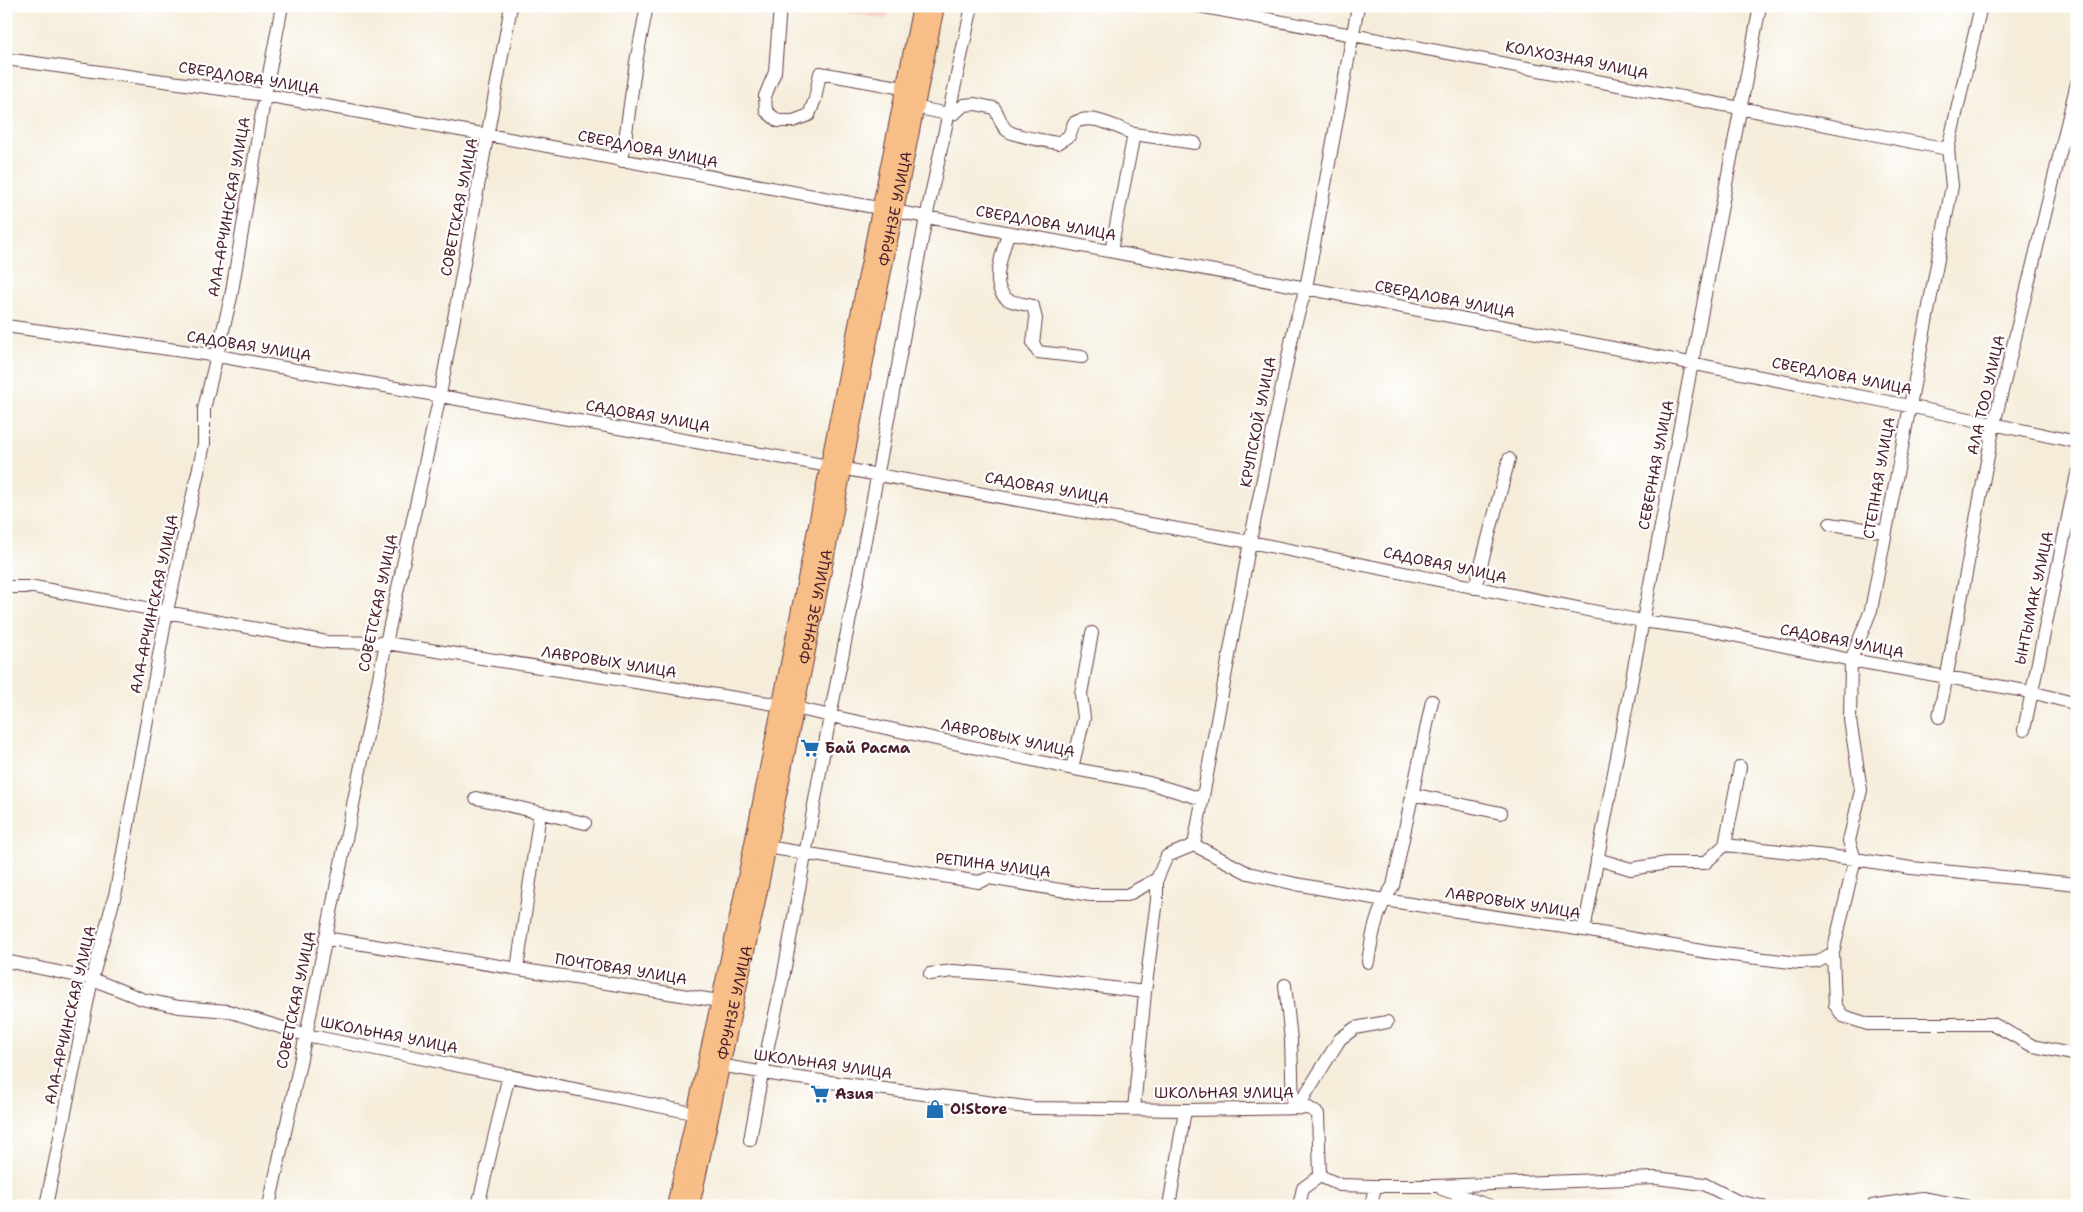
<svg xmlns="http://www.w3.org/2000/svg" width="2083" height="1212" font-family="'Shantell Sans',sans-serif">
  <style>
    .built { fill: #f7d0ca }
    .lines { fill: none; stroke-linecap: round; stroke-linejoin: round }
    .minor-casing { stroke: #643e45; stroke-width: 14 }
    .major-casing { stroke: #643e45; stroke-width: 18 }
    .minor { stroke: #fff; stroke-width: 12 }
    .major { stroke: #f7be87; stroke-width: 16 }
    .labels { text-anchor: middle; stroke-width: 4.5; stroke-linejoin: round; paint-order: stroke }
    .street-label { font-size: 15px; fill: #4a1f2b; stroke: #fff }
    .poi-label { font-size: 15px; font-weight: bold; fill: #4a1f2b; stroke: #fff; text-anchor: start }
  </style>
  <rect width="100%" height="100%" fill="#fff"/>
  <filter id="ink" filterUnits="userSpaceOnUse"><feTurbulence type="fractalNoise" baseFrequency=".02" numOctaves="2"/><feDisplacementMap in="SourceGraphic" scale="10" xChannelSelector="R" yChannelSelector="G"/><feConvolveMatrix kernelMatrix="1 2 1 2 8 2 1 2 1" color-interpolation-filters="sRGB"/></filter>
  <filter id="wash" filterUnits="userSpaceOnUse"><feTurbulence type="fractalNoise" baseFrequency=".0096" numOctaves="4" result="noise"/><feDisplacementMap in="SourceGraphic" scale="20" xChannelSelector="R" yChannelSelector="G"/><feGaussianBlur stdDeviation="1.12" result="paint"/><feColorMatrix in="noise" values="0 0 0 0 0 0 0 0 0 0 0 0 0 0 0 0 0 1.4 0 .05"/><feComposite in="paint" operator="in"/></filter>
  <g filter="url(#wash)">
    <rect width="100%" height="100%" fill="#f5edda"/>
    <path class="built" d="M817 6H890L887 20Z"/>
  </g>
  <g filter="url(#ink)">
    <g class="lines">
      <g class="minor-casing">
        <path id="minor" d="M780 6 775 72 765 96 766 111 778 121H793L809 115 815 99 820 73 903 88
          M1199 6 1740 108 1948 149
          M1981 6 1948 149 1952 186 1871 610 1851 660 1850 720 1861 790 1849 841 1855 859 1833 953 1835 1005 1843 1016 1868 1024H1993L2033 1046 2076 1055 2077 1053
          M6 59 265 95 488 135 1306 288 1909 406 2077 442
          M909 106 948 114 955 113 964 105 975 104 994 108C999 114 1001 127 1008 131 1017 137 1047 141 1058 143L1069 136 1074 123C1091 112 1118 128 1134 134
          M622 161 636 62 647 6
          M1008 233C1004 251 988 285 1007 299 1013 303 1025 304 1033 306L1036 319 1033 343 1038 352 1082 357
          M1111 251 1134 134 1195 143
          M6 326 218 356 1250 542 1642 621 1709 630 1851 660 2031 692 2077 704
          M1830 524 1886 532
          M6 587H34L327 642 386 643 781 705 1064 767 1149 783 1202 799
          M1475 588 1509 459
          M1939 717 1994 424 2077 83
          M2024 730 2077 474
          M1072 768 1084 718 1081 694 1092 633
          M1412 794 1501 813
          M476 798 585 823
          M1194 845 1250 542 1294 328 1306 288 1358 6
          M1194 845 1248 873 1296 884 1384 900 1584 930 1707 952 1799 963 1817 962 1833 953
          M1725 845 1740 767
          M767 847 979 882 989 878 1090 895H1127L1157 879 1167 856 1194 845
          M1597 859 1631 869 1667 863H1705L1725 845 1855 859 1911 868 2077 884
          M1584 930 1760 6
          M325 938 719 1001
          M6 961 92 979 142 999 179 1007 228 1011 306 1035 703 1115
          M1368 962C1372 935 1377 909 1393 886L1432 701
          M517 969 540 813
          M930 974 953 971 1008 975 1145 992
          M1285 985 1291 1040 1293 1108
          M713 1064 783 1076 1033 1108 1185 1110 1309 1108 1318 1114 1320 1176 1340 1185 1375 1186H1435L1656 1178 1704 1184 1737 1201 1761 1206
          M1297 1108 1340 1039 1355 1028 1387 1022
          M1134 1109 1145 992 1157 900V879
          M750 1140 762 1073 783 978 830 716 857 583 926 218 972 6
          M1442 1189 1490 1206
          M46 1206 92 979 116 891 167 611 200 463 204 444V409L231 297 265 95 282 6
          M269 1206 306 1035 386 643 440 395 511 6
          M478 1206 509 1075
          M1169 1206 1185 1110
          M1299 1206 1303 1188 1320 1176
          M1371 1206 1375 1186
          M1872 1206 1922 1198 1966 1206"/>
      </g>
      <g class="major-casing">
        <g id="major">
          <path d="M675 1206 741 903 921 6"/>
          <path id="s1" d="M691 1206 756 905 936 6"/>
        </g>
      </g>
      <use href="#minor" class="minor"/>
      <use href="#major" class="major"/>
    </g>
  </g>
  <defs>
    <g id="supermarket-bare" transform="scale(1.5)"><path d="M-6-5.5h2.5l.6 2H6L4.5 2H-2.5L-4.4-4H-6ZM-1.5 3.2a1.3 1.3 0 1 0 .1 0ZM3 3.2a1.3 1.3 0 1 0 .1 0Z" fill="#1f6fb2" stroke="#fff" stroke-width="2.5" paint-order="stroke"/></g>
    <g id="shop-bare" transform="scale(1.5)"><path d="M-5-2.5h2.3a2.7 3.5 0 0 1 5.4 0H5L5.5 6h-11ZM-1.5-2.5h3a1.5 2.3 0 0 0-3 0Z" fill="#1f6fb2" stroke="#fff" stroke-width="2.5" paint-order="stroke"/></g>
  </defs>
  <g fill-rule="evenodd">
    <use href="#supermarket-bare" x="810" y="748"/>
    <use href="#supermarket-bare" x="820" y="1094"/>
    <use href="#shop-bare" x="935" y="1109"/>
  </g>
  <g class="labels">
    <g class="street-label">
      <text transform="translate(1577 60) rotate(11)" y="5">КОЛХОЗНАЯ УЛИЦА</text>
      <text transform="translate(249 78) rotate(9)" y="5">СВЕРДЛОВА УЛИЦА</text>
      <text transform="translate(648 149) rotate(11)" y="5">СВЕРДЛОВА УЛИЦА</text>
      <text transform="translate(229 207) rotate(-80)" y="5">АЛА-АРЧИНСКАЯ УЛИЦА</text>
      <text transform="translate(459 207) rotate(-79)" y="5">СОВЕТСКАЯ УЛИЦА</text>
      <text dy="5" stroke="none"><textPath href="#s1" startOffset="1018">ФРУНЗЕ УЛИЦА</textPath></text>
      <text transform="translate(1046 223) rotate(10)" y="5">СВЕРДЛОВА УЛИЦА</text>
      <text transform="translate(1445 299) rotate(11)" y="5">СВЕРДЛОВА УЛИЦА</text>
      <text transform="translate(249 346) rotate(9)" y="5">САДОВАЯ УЛИЦА</text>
      <text transform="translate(1842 376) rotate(11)" y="5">СВЕРДЛОВА УЛИЦА</text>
      <text transform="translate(1986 395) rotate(-77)" y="5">АЛА ТОО УЛИЦА</text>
      <text transform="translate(648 416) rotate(10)" y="5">САДОВАЯ УЛИЦА</text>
      <text transform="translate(1258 422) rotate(-79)" y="5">КРУПСКОЙ УЛИЦА</text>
      <text transform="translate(1656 465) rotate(-79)" y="5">СЕВЕРНАЯ УЛИЦА</text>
      <text transform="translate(1879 478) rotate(-80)" y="5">СТЕПНАЯ УЛИЦА</text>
      <text transform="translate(1047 488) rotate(10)" y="5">САДОВАЯ УЛИЦА</text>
      <text transform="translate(1445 565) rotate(12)" y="5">САДОВАЯ УЛИЦА</text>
      <text transform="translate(2034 598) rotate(-78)" y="5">ЫНТЫМАК УЛИЦА</text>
      <text transform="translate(378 603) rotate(-78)" y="5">СОВЕТСКАЯ УЛИЦА</text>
      <text transform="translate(154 604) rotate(-78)" y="5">АЛА-АРЧИНСКАЯ УЛИЦА</text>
      <text dy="5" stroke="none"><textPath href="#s1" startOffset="612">ФРУНЗЕ УЛИЦА</textPath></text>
      <text transform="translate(1842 641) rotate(11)" y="5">САДОВАЯ УЛИЦА</text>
      <text transform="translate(609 662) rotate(9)" y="5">ЛАВРОВЫХ УЛИЦА</text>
      <text transform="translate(1008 738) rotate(12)" y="5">ЛАВРОВЫХ УЛИЦА</text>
      <text transform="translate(993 865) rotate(7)" y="5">РЕПИНА УЛИЦА</text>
      <text transform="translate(1513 903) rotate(9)" y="5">ЛАВРОВЫХ УЛИЦА</text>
      <text transform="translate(621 969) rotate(9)" y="5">ПОЧТОВАЯ УЛИЦА</text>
      <text transform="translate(296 1000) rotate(-78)" y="5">СОВЕТСКАЯ УЛИЦА</text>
      <text dy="5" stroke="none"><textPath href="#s1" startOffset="208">ФРУНЗЕ УЛИЦА</textPath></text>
      <text transform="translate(70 1015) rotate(-77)" y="5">АЛА-АРЧИНСКАЯ УЛИЦА</text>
      <text transform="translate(389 1035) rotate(11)" y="5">ШКОЛЬНАЯ УЛИЦА</text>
      <text transform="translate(823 1064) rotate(8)" y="5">ШКОЛЬНАЯ УЛИЦА</text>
      <text x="1224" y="1098">ШКОЛЬНАЯ УЛИЦА</text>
    </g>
    <g class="poi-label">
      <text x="825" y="753">Бай Расма</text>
      <text x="835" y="1099">Азия</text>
      <text x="950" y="1114">O!Store</text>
    </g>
  </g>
  <rect width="2083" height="1212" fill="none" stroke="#fff" stroke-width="25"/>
</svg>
